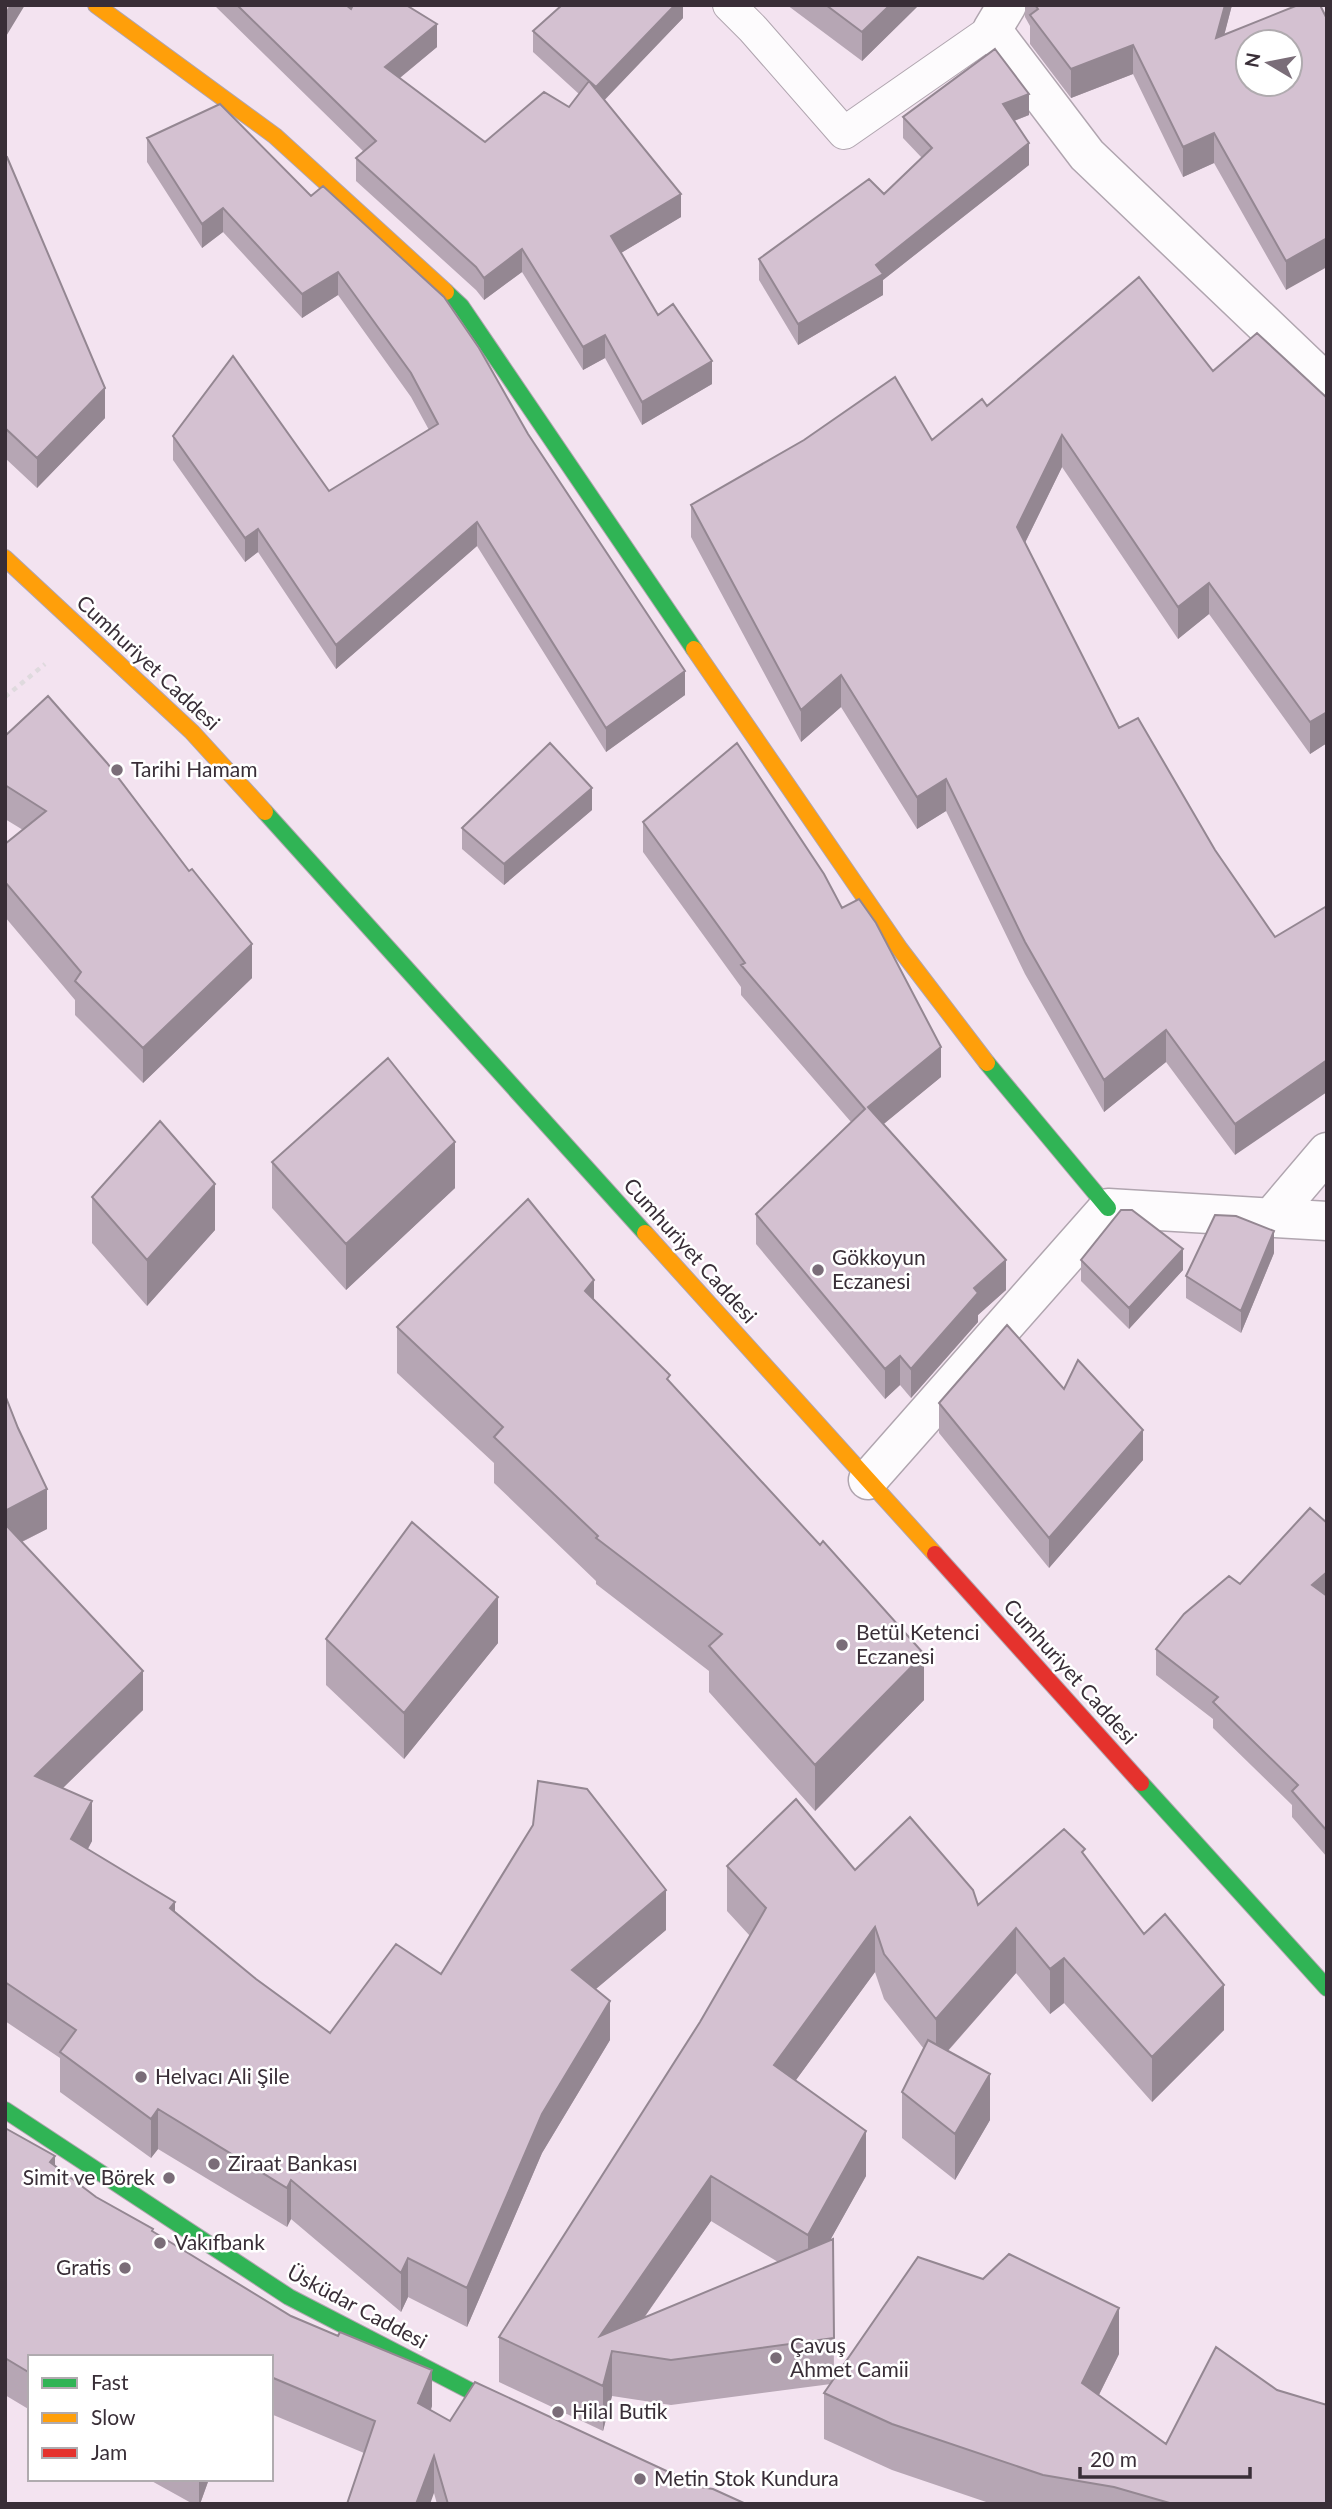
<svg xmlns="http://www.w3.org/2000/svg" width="1332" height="2509" font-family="Lato,sans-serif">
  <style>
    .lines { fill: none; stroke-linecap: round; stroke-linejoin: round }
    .lane-casing { stroke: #b0a5af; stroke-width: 34 }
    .street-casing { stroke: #b0a5af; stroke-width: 41 }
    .fast-casing { stroke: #b0a5af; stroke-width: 18 }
    .slow-casing { stroke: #b0a5af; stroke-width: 18 }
    .jam-casing { stroke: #b0a5af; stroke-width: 18 }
    .path { stroke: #dfdade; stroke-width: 4.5; stroke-dasharray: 5 5; stroke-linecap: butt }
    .lane { stroke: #fdfbfd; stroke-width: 32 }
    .street { stroke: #fdfbfd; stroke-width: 38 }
    .fast { stroke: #30b455; stroke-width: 16 }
    .slow { stroke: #ff9f0a; stroke-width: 16 }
    .jam { stroke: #e5322d; stroke-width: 16 }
    .wall { fill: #b6a6b4; fill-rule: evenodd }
    .shaded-wall { fill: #948792 }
    .building { fill: #d4c1d1; stroke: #948792; stroke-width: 2; fill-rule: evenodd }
    .poi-dot { fill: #7a6d78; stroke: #fff; stroke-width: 2.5 }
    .labels { text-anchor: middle; stroke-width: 5; stroke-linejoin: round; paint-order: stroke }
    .street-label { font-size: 21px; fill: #392e37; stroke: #fff }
    .poi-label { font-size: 21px; fill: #392e37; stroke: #fff; text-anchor: start }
  </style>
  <rect width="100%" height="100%" fill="#f3e3f0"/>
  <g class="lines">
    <g class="lane-casing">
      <path id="lane" d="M729 5 753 29 844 133 992 30"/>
    </g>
    <g class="street-casing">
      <path id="street" d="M1007 5 992 30 1087 155 1327 384
        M1271 1218 1327 1152
        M868 1480 1108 1208 1327 1221"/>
    </g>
    <g class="fast-casing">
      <path id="fast" d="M446 292 461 306 694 649
        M265 812 645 1233
        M987 1063 1108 1208
        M1141 1783 1327 1988
        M5 2110 289 2297 517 2415"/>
    </g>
    <g class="slow-casing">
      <path id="slow" d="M96 5 275 136 446 292
        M5 558 192 732 265 812
        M694 649 900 949 987 1063
        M645 1233 935 1554"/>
    </g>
    <g class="jam-casing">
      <path id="jam" d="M935 1554 1141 1783"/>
    </g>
    <path class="path" d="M5 697 45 664"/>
    <use href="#lane" class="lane"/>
    <use href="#street" class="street"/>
    <use href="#fast" class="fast"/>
    <use href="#slow" class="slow"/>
    <use href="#jam" class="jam"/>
  </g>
  <path class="wall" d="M214 5H346L351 9 437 47 400 78 485 142 569 107 579 94 533 52V31L683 5V18L604 99 681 217 621 253 658 315 712 384 642 425 605 358 583 370 522 272 484 300 476 290 356 181V158L364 152Z
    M787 5H919L862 61Z
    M1025 5H1232L1224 35 1298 5 1286 290 1214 163 1183 177 1133 74 1071 98 1030 44V26L1025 17Z
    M220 104 528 434 685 695 606 752 477 546 336 669 258 552 245 562 173 460V436L329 491 429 430 411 397 338 295 302 318 223 232 202 248 147 162V138Z
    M1029 115 1014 121 1029 165 883 280V295L798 345 759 280V259L884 194 922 158 903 138V117Z
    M5 158 105 418 37 488 5 458Z
    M1213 371 1327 398V743L1310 754 1209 614 1178 639 1062 467 1025 543 1119 728 1215 850 1275 937 1235 1155 1166 1062 1104 1112 1025 974 946 811 917 829 841 707 801 742 691 537V505L932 440 987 406Z
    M5 736 252 978 143 1083 75 1015V1000L5 917V844L23 830 5 819Z
    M592 810 504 885 462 849V828Z
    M643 822 842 908 941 1077 883 1124 1006 1290 978 1315V1322L911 1398 900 1385 885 1399 756 1244V1214L851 1122 741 995V987L643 852Z
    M272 1162 455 1188 346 1290 272 1208Z
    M92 1197 215 1230 147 1306 92 1243Z
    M1274 1253 1241 1333 1186 1298V1276Z
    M1081 1260 1183 1270 1129 1329 1081 1281Z
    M594 1300 670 1382 924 1700 815 1811 709 1692V1671L596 1584V1581L494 1483V1463L397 1373V1327Z
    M1064 1389 1143 1460 1049 1568 939 1433V1403Z
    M5 1395 47 1529 22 1542 143 1710 63 1788 92 1841 88 1849 175 1912 256 1979 330 2033 441 1974 666 1930 596 1989 610 2040 542 2153 467 2327 408 2297 401 2312 291 2219 287 2227 158 2149 151 2158 60 2092V2058L5 2021Z
    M1327 1523V1857L1292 1817V1805L1213 1728V1719L1156 1675V1649L1240 1584Z
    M326 1639 498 1643 404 1759 326 1685Z
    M1085 1856 1144 1934 1224 2030 1152 2102 1064 2003 1050 2014 1016 1973 948 2051 990 2120 955 2180 902 2138V2092L924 2049 884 1999 875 1972 796 2080 866 2176 830 2240 833 2239 834 2379 1119 2354 1099 2395 1166 2444 1327 2504H992L892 2470 824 2439V2393L831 2384 671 2405 612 2396 603 2431 499 2382V2337L700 2022 750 1936 727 1911V1866L855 1870 978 1905ZM711 2221 778 2262 644 2318Z
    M5 2128 96 2197 432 2406 431 2410 450 2421 701 2487 746 2504H437L434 2493 364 2453 271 2414V2357H30V2410L5 2395Z
    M148 2479H209L200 2504H193Z"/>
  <path class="shaded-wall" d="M11 5H25L5 38V15Z
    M675 5H683V18L596 109V87Z
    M890 5H919L862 61V32Z
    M1225 5H1232L1216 67V38Z
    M437 24V47L385 90V67Z
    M1133 45V74L1071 98V69Z
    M1029 94V115L1003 125V104Z
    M1214 133V163L1183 177V147Z
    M1029 143V165L883 280V295L798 345V324L876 265Z
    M681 194V217L611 259V236Z
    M223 208V232L202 248V224Z
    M1327 238V267L1286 290V261Z
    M522 249V272L484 300V278Z
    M338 272V295L302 318V294Z
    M605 335V358L583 370V347Z
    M712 361V384L642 425V402Z
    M105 388V418L37 488V458Z
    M1062 435V467L1017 559V527Z
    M477 522V546L336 669V645Z
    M258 529V552L245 562V538Z
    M1209 583V614L1178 639V607Z
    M685 671V695L606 752V728Z
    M841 675V707L801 742V710Z
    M1327 712V743L1310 754V722Z
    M946 779V811L917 829V797Z
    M592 788V810L504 885V864Z
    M252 944V978L143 1083V1048Z
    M1166 1030V1062L1104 1112V1080Z
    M941 1047V1077L868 1137V1107Z
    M1327 1060V1092L1235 1155V1124Z
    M455 1142V1188L346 1290V1244Z
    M215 1184V1230L147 1306V1260Z
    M1274 1231V1253L1241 1333V1311Z
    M1183 1249V1270L1129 1329V1308Z
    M1006 1260V1290L978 1315V1322L911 1398V1369L974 1288Z
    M594 1280V1326L585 1291Z
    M900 1356V1385L885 1399V1369Z
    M1143 1430V1460L1049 1568V1538Z
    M47 1489V1529L5 1550V1511Z
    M1327 1572V1598L1312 1585Z
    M498 1597V1643L404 1759V1713Z
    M924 1654V1700L815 1811V1765Z
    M143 1671V1710L35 1815V1776Z
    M92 1801V1841L71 1879V1839Z
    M666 1890V1930L572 2009V1970Z
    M175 1902V1942L170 1908Z
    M875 1927V1972L774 2110V2065Z
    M1016 1928V1973L936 2064V2019Z
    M1064 1958V2003L1050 2014V1969Z
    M1224 1985V2030L1152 2102V2057Z
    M610 2001V2040L542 2153 467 2327V2288L542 2114Z
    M990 2074V2120L955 2180V2134Z
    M158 2109V2149L151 2158V2119Z
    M866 2131V2176L808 2280V2235Z
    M55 2156V2193L50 2162Z
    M711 2176V2221L620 2352 612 2351V2396L603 2431V2386L600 2336Z
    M291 2180V2219L287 2227V2188Z
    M408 2258V2297L401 2312V2273Z
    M1119 2308V2354L1082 2429V2383Z
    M432 2370V2406L418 2440V2403Z
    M434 2456V2493L430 2504H416Z
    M199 2479H209L200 2504H199Z"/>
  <path class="building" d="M5 5H11L5 15Z
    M237 5H346L351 9 353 5H406L437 24 385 67 485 142 544 92 569 107 589 81 681 194 611 236 658 315 673 304 712 361 642 402 605 335 583 347 522 249 484 278 476 267 356 158 376 141Z
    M562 5H675L596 87 533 31Z
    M826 5H890L862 32Z
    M1035 5H1225L1216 38 1298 5H1320L1327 19V238L1286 261 1214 133 1183 147 1133 45 1071 69 1030 15 1038 9ZM1248 42H1290V84H1248Z
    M995 49 1029 94 1003 104 1029 143 876 265 883 274 798 324 759 259 869 179 884 194 932 148 903 117Z
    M220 104 311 196 323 186 444 297 479 348 528 434 685 671 606 728 477 522 336 645 258 529 245 538 173 436 233 356 329 491 438 424 411 373 338 272 302 294 223 208 202 224 147 138Z
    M7 157 105 388 37 458 5 428V158Z
    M1139 277 1213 371 1257 333 1327 398V712L1310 722 1209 583 1178 607 1062 435 1017 527 1119 728 1138 718 1215 850 1275 937 1327 906V1060L1235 1124 1166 1030 1104 1080 1025 942 946 779 917 797 841 675 801 710 691 505 804 440 895 377 932 440 982 399 987 406Z
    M48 696 107 763 189 871 192 869 252 944 143 1048 75 981 81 972 5 882V844L46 811 5 785V736Z
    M550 743 592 788 504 864 462 828Z
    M737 743 824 874 842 908 859 899 876 923 941 1047 868 1107 1006 1260 974 1288 978 1293 911 1369 900 1356 885 1369 756 1214 865 1109 741 965 745 963 643 822Z
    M388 1058 455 1142 346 1244 272 1162Z
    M160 1121 215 1184 147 1260 92 1197Z
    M528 1199 594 1280 585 1291 670 1375 667 1379 820 1545 823 1541 924 1654 815 1765 709 1646 722 1634 596 1538 598 1536 494 1437 503 1427 397 1327Z
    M1121 1210H1132L1183 1249 1129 1308 1081 1260Z
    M1215 1215 1236 1216 1274 1231 1241 1311 1186 1276Z
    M1007 1325 1064 1389 1078 1360 1143 1430 1049 1538 939 1403Z
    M5 1395 18 1428 47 1489 5 1511Z
    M1310 1508 1327 1523V1572L1312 1585 1327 1596V1831L1292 1791 1298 1785 1213 1702 1218 1697 1156 1649 1184 1614 1229 1576 1240 1584Z
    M412 1522 498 1597 404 1713 326 1639Z
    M5 1524 143 1671 35 1776 92 1801 71 1839 175 1902 170 1908 256 1979 330 2033 396 1944 441 1974 533 1825 538 1781 587 1789 666 1890 572 1970 610 2001 542 2114 467 2288 408 2258 401 2273 291 2180 287 2188 158 2109 151 2119 60 2052 76 2030 5 1982Z
    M796 1799 855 1870 910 1817 973 1890 978 1905 1064 1829 1085 1849 1082 1852 1144 1934 1165 1914 1224 1985 1152 2057 1064 1958 1050 1969 1016 1928 936 2019 884 1954 875 1927 774 2065 866 2131 808 2235 711 2176 600 2336 833 2239 834 2338 671 2360 612 2351 603 2386 499 2337 700 2022 766 1908 727 1866Z
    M928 2040 990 2074 955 2134 902 2092Z
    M5 2128 55 2156 50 2162 96 2197 153 2229 152 2231 291 2316 338 2336 340 2332 432 2370 418 2403 450 2421 475 2382 701 2487 713 2489 746 2504H448L434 2456 416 2504H347L375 2421 271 2377V2357H30V2373L5 2358Z
    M1009 2254 1119 2308 1082 2383 1166 2444 1216 2347 1277 2390 1327 2405V2504H1173L1114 2487 1043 2475 892 2424 824 2393 918 2257 983 2279Z"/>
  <g class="poi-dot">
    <circle cx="117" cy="770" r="7"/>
    <circle cx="818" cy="1270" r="7"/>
    <circle cx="842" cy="1645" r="7"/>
    <circle cx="141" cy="2077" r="7"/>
    <circle cx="214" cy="2164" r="7"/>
    <circle cx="169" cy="2178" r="7"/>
    <circle cx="160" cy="2243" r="7"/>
    <circle cx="125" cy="2268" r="7"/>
    <circle cx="776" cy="2358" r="7"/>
    <circle cx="558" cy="2412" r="7"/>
    <circle cx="640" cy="2479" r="7"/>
  </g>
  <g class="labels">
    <g class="street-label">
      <text transform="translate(148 663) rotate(43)" y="7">Cumhuriyet Caddesi</text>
      <text transform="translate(690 1251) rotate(48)" y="7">Cumhuriyet Caddesi</text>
      <text transform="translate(1070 1672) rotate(48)" y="7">Cumhuriyet Caddesi</text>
      <text transform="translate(357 2307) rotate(28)" y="7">Üsküdar Caddesi</text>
    </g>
    <g class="poi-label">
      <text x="131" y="777">Tarihi Hamam</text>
      <text x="832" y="1265">Gökkoyun<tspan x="832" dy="24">Eczanesi</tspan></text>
      <text x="856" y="1640">Betül Ketenci<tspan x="856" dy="24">Eczanesi</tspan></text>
      <text x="155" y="2084">Helvacı Ali Şile</text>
      <text x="228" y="2171">Ziraat Bankası</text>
      <text x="155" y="2185" text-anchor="end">Simit ve Börek</text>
      <text x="174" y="2250">Vakıfbank</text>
      <text x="111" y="2275" text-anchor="end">Gratis</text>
      <text x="790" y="2353">Çavuş<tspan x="790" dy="24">Ahmet Camii</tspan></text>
      <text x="572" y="2419">Hilal Butik</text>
      <text x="654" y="2486">Metin Stok Kundura</text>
    </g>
  </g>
  <rect width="1332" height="2509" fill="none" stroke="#392e37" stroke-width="14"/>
  <rect x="28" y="2355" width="245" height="126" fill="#ffffff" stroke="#b0abaf" stroke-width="2"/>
  <rect x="42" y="2378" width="35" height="10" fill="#30b455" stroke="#b0abaf" stroke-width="2"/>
  <text x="91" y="2390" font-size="21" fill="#392e37">Fast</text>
  <rect x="42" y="2413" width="35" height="10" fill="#ff9f0a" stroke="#b0abaf" stroke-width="2"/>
  <text x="91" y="2425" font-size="21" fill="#392e37">Slow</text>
  <rect x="42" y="2448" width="35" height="10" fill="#e5322d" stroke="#b0abaf" stroke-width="2"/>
  <text x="91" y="2460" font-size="21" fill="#392e37">Jam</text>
  <g transform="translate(1269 63) rotate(280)"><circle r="33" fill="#ffffff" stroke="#b0abaf" stroke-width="2"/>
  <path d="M0-5L12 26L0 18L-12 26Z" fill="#7a6d78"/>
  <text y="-10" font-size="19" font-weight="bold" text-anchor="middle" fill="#392e37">N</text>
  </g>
  <path d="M1080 2467v10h170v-10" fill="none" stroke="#392e37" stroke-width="3.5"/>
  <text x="1090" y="2467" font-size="21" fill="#392e37" stroke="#ffffff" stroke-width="5" paint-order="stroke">20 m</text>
</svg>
